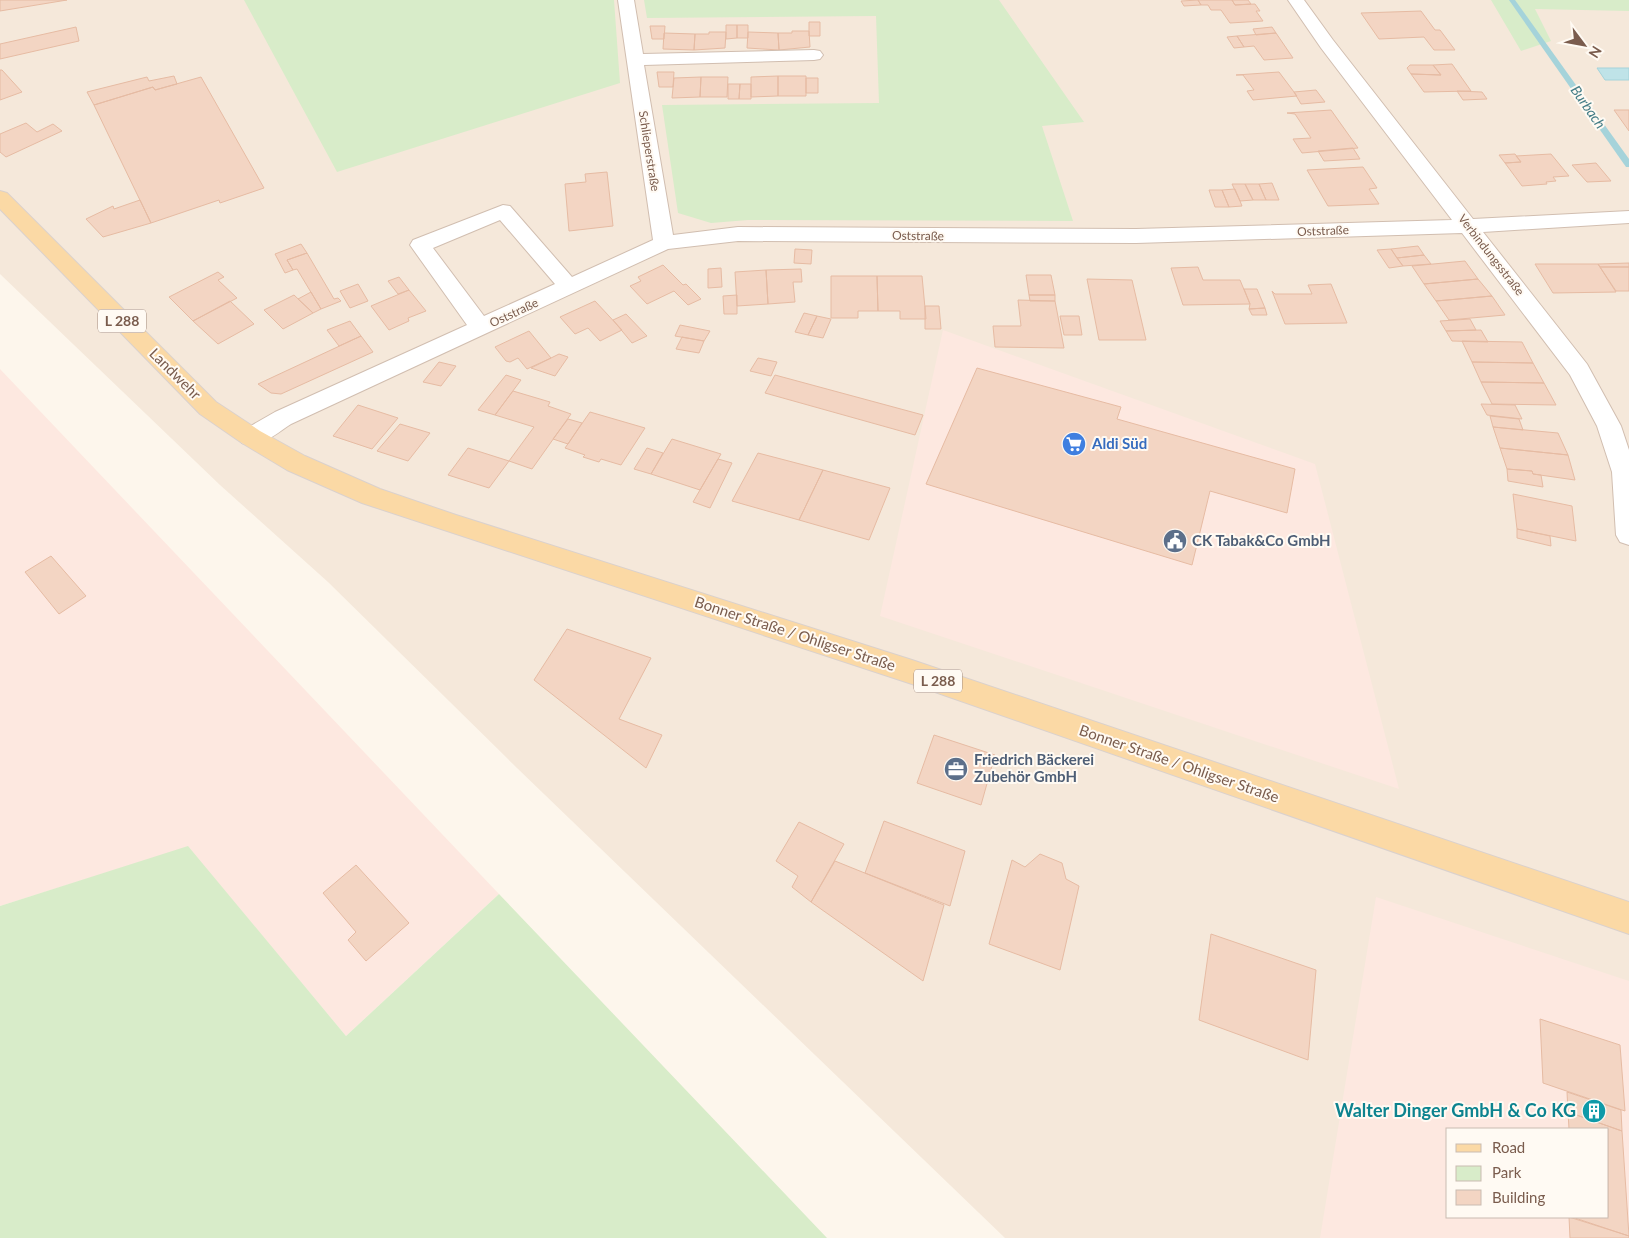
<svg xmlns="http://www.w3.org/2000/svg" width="1629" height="1238" font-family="Lato,sans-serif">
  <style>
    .residential { fill: #f5e8da; fill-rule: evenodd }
    .commercial { fill: #fde8e0; fill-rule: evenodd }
    .green { fill: #d8ecc9 }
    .water { fill: #bfe3e8; stroke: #a5d3da }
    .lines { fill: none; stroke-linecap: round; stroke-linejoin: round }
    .stream { fill: #a5d3da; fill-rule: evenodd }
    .building { fill: #f3d5c3; stroke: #e6bba3 }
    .minor-casing { stroke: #d1beb0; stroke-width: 2 }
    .major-casing { stroke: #dad1cd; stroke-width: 2 }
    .minor { fill: #fff; fill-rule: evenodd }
    .major { fill: #fbd9a5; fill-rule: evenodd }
    .labels { text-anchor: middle; stroke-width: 4; stroke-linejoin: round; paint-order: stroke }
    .far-street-label { font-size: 12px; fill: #7a5c4d; stroke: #fffaf3 }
    .far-water-label { font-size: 14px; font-style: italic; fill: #437c86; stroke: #fffaf3 }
    .shield { fill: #fffaf3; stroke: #a28b7f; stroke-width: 1 }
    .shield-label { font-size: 14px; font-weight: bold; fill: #7a5c4d }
    .street-label { font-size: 15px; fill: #7a5c4d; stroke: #fffaf3 }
    .shop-label { font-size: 15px; font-weight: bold; fill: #366cbe; stroke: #fffaf3; text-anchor: start }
    .service-label { font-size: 15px; font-weight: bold; fill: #4e5e75; stroke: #fffaf3; text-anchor: start }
    .near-culture-label { font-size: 18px; font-weight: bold; fill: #0d838f; stroke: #fffaf3; text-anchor: end }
  </style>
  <rect width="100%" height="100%" fill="#fdf6ec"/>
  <path class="residential" d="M0 0H1629V1238H1005L517 768 328 582 220 485 0 274ZM1448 1129H1608V1217H1448Z"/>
  <path class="commercial" d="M943 330 1315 464 1399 789 880 616Z
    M0 369 499 894 346 1036 188 847 0 906Z
    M1376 897 1629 981V1238H1320ZM1448 1129H1608V1217H1448Z"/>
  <path class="green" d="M244 0H614L620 83 337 172Z
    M644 0H999L1084 122 1042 126 1073 221 748 220 711 223 678 213 662 105 879 103 876 16 647 18Z
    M1491 0H1629V11L1535 9 1551 41 1521 51Z
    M188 846 346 1036 499 894 827 1238H0V906Z"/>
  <path class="water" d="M1597 68H1629V80H1605Z"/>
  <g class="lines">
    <path class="stream" d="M1509 0H1515L1629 159V167H1626Z"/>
  </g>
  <path class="building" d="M0 0H67L0 11Z
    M1198 0H1232L1235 5 1255 4 1260 11H1256L1263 21 1230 23 1221 10H1211L1208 5H1201Z
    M1198 0 1201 5 1184 6 1181 1Z
    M1232 0H1248L1251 4 1235 5Z
    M1421 11 1435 30H1440L1455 50H1434L1424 37 1379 39 1361 13Z
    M809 22H820V36H809Z
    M726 25H737V38L726 39Z
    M737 25H748V38H737Z
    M650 26H665L664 39H652Z
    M76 27 79 41 0 59V44Z
    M1272 27 1276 33 1256 35 1253 29Z
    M792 31H809L810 47 779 50 778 33H792Z
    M709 32H726L725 48 694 50 695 34H709Z
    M748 32 778 33 779 50 747 48Z
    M664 33 695 34 694 50 663 49Z
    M1276 33 1293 58 1264 60 1254 46 1244 47 1237 36Z
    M1237 36 1244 47 1234 48 1227 37Z
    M1452 64 1471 91 1424 92 1411 74 1441 75 1433 65Z
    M1410 65H1433L1441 75 1411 74 1407 68Z
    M0 70H2L22 92 0 100Z
    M657 72H674L673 87H659Z
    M1279 72 1297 96 1253 100 1247 91 1254 90 1243 75H1236Z
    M174 76 177 84 155 90 153 87 94 105 87 92 147 77 149 81Z
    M778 76V96L751 97V77Z
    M778 76H806V96H778Z
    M201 77 264 188 220 203 219 200 151 223 94 105 153 87 155 90Z
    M701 77 700 97 672 98 674 78Z
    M701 77H728L727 97H700Z
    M806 78H818V93H806Z
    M728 84H740L739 99H728Z
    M740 84H751V99H739Z
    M1316 90 1325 102 1301 104 1294 92Z
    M1457 91 1482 92 1487 99 1463 100Z
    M1331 110 1358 148 1302 153 1293 139 1311 138 1295 114 1287 113Z
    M1614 110H1629V131Z
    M26 123 37 132 53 124 62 131 6 157 0 152V134Z
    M1353 148 1360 159 1324 161 1318 151Z
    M1515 154 1521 162 1505 163 1499 155Z
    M1551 154 1569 176 1553 177 1556 181 1546 182 1547 184 1522 186 1505 163 1521 162 1516 156Z
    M1596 163 1611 181 1587 182 1572 165Z
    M1363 167 1377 188 1369 189 1379 204 1328 206 1307 170Z
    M607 172 613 226 569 231 565 184 586 182 585 174Z
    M1272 183 1279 200H1266L1259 184Z
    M1232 184H1245L1253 200 1240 201Z
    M1245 184H1259L1266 200H1253Z
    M1235 189 1240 201 1242 206 1229 207 1222 190Z
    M1209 190H1222L1229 207H1215Z
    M140 200 151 223 103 237 86 219 113 206 114 209Z
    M301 244 307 253 287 260 293 270 285 273 275 254Z
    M1418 246 1424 255 1397 258 1391 249Z
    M795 249 812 250 811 264 794 263Z
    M1391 249 1397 258 1403 266 1389 268 1377 250Z
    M307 253 334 299 338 298 341 301 321 309 297 269 293 270 287 260Z
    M1424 255 1431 264 1403 266 1397 258Z
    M1465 261 1478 279 1424 284 1412 266Z
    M1629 263V267H1600L1598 264Z
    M1535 264H1598L1616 292 1553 293Z
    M663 265 683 285 686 284 701 299 688 305 674 291 647 304 630 286 641 281 638 277Z
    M1198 267 1203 280H1240L1250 304 1183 305 1171 268Z
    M1600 267H1629V291H1616Z
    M721 268 722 287 708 288V269Z
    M801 269 802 282H793L795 302 768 304 766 270Z
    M766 270 768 304 737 306 735 272Z
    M218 272 224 277 218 280 237 298 193 321 169 297Z
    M1026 275H1051L1055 295H1029Z
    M831 276H877L878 311H858V318H831Z
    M877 276H922L926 319H900V311H878Z
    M399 277 409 290 398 294 388 281Z
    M1087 279 1132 280 1146 340H1099Z
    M1478 279 1492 296 1436 301 1424 284Z
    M358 284 368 301 350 308 340 291Z
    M1331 284 1347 323 1285 324 1272 291 1275 294H1312L1308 285Z
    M1244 289H1257L1265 308 1249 309 1250 304Z
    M409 290 426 311 408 318 409 321 389 330 371 306Z
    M311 292 321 309 313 313 298 299Z
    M294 295 313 313 283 329 264 310Z
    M737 295V314H724L723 296Z
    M1029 295H1055V301H1030Z
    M1492 296 1505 315 1449 320 1436 301Z
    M1018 300 1055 301 1064 348 995 347 993 326H1021Z
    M230 301 254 324 218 344 193 321Z
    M595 301 622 330 600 341 588 328 575 334 560 317Z
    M925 306H939L941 329H925Z
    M1265 308 1267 315H1252L1249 309Z
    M804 313 817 316 808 335 795 332Z
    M626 314 647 336 632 343 613 320Z
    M817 316 831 319 823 338 808 335Z
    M1060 316H1079L1082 335H1064Z
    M1470 319 1476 330 1446 331 1440 321Z
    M350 321 361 336 339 346 327 330Z
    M680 325 710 331 704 341 675 336Z
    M1481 330 1488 342 1452 341 1446 331Z
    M529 331 551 358 527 369 518 358 510 362 506 361 495 347Z
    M361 336 373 352 281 394 271 393 258 384Z
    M682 337 704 341 699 353 676 349Z
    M1462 341 1522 342 1533 363 1472 362Z
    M559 354 568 357 555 376 531 368Z
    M758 358 777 362 771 376 750 371Z
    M439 362 456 366 441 386 423 382Z
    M1472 362 1533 363 1544 383 1481 382Z
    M977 368 1121 407 1117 419 1295 469 1287 513 1210 491 1192 565 926 484Z
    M506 375 521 380 495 415 478 410Z
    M775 375 923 415 915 435 765 393Z
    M1481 382 1544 383 1556 405 1492 404Z
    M513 391 550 402 548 406 571 414 532 469 509 461 534 427 495 415Z
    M1481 404 1515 405 1522 419 1487 415Z
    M358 405 398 418 372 449 333 436Z
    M590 412 645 428 621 465 601 459 599 462 583 457 585 455 565 448Z
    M1490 416 1519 419 1523 430 1493 427Z
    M568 419 582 423 568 444 553 439Z
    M400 424 430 433 408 461 377 451Z
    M1493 427 1558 433 1568 455 1500 448Z
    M672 439 721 454 700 490 651 474Z
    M468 448 509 461 489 488 448 475Z
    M647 448 663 453 651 474 634 469Z
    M1500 448 1568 455 1575 480 1533 474 1532 471 1507 469Z
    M758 453 823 470 799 520 732 501Z
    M718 459 732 463 710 508 693 502Z
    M1507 469 1532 471 1533 474 1541 475 1543 487 1508 481Z
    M823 470 890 488 869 540 799 520Z
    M1513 494 1572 506 1576 541 1517 529Z
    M1517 529 1550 536 1551 546 1517 538Z
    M51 556 86 596 59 614 25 572Z
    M567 629 651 658 619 719 662 735 646 768 534 680Z
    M934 735 995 755 981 805 917 783Z
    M884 821 965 851 950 906 865 873Z
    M799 822 844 844 811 902 792 887 798 876 776 861Z
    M1040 854 1062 863 1066 879 1079 886 1060 970 989 944 1012 860 1025 867Z
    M835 861 944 905 923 981 811 902Z
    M356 865 409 923 366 961 348 940 356 932 323 893Z
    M1211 934 1316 970 1308 1060 1199 1020Z
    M1540 1019 1620 1045 1625 1111 1543 1083Z
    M1567 1092 1621 1110 1622 1131 1568 1112Z
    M1568 1112 1622 1131 1629 1236 1572 1217H1608V1129H1569Z
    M1569 1217 1629 1236V1238H1570Z"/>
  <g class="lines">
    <g class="minor-casing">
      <path id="minor" d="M618 0H634L643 54 814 50 820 51 823 55 820 59 814 60 644 65 673 235 738 227 1136 229 1452 220 1321 48 1288 0H1304L1333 40 1473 219 1629 211V223L1483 232 1587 364 1621 426 1629 450V545L1620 542 1616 535 1612 472 1597 426 1570 375 1462 233 1136 243 738 241 668 249 291 424C277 433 260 449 242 443L239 437 242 431 275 412 467 325 410 245 413 240 503 205 510 206 572 277 653 240ZM500 220 555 284 484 316 433 248Z"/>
    </g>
    <g class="major-casing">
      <path id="major" d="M0 191 7 193 216 402 260 431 305 456 380 489 456 515 912 660 1629 902V934L912 684 362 503 287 470 242 443 200 414 0 209Z"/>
    </g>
    <use href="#minor" class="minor"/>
    <use href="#major" class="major"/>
  </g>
  <defs>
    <g id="supermarket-disc" transform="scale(1.25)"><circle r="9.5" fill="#3f7fe0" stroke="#fffaf3"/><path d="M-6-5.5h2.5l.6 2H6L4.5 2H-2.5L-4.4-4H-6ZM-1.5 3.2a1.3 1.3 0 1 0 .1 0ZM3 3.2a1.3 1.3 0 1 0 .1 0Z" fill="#fff"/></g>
    <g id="civic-disc" transform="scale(1.25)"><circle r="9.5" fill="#5c6f8a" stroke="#fffaf3"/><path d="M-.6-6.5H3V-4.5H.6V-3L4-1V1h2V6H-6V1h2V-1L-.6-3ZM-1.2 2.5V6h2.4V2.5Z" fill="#fff"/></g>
    <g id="office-disc" transform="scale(1.25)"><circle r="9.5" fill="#5c6f8a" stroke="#fffaf3"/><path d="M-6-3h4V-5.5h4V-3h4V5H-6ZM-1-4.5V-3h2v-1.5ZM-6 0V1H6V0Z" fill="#fff"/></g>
    <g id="building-disc" transform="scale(1.25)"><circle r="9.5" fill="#0f9aa8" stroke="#fffaf3"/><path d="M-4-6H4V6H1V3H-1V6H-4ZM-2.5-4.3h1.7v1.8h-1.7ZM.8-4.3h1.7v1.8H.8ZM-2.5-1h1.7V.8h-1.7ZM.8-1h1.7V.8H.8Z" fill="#fff"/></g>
  </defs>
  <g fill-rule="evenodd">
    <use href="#supermarket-disc" x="1074" y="444"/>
    <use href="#civic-disc" x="1175" y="541"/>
    <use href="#office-disc" x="956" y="769"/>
    <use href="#building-disc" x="1594" y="1111"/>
  </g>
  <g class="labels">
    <g class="far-street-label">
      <text transform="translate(649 151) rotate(81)" y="4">Schlieperstraße</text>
      <text transform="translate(1323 231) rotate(-2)" y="4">Oststraße</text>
      <text transform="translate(918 236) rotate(1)" y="4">Oststraße</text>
      <text transform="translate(1491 255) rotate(52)" y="4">Verbindungsstraße</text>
      <text transform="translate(514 313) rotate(-25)" y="4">Oststraße</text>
    </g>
    <g class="far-water-label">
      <text transform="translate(1588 107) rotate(55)" y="5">Burbach</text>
    </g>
    <g class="shield">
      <rect x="98" y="309.5" width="48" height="23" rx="4"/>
      <rect x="914" y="669.5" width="48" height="23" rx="4"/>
    </g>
    <g class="shield-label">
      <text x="122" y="326">L 288</text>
      <text x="938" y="686">L 288</text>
    </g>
    <g class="street-label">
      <text transform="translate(175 374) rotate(45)" y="5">Landwehr</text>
      <text transform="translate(795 634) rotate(18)" y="5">Bonner Straße / Ohligser Straße</text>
      <text transform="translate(1179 764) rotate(19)" y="5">Bonner Straße / Ohligser Straße</text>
    </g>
    <g class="shop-label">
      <text x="1092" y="449">Aldi Süd</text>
    </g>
    <g class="service-label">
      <text x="1192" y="546">CK Tabak&amp;Co GmbH</text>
      <text x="974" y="765">Friedrich Bäckerei<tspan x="974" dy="17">Zubehör GmbH</tspan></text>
    </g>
    <g class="near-culture-label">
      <text x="1576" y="1117">Walter Dinger GmbH &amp; Co KG</text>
    </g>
  </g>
  <rect x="1446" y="1128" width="162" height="90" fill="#fffaf3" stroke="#cabbb1"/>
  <rect x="1456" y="1144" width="25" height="8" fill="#fbd9a5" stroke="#cabbb1"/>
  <text x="1492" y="1153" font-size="15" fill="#7a5c4d">Road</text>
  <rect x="1456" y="1166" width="25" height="15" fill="#d8ecc9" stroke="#cabbb1"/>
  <text x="1492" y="1178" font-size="15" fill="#7a5c4d">Park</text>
  <rect x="1456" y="1190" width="25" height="15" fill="#f3d5c3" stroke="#cabbb1"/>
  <text x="1492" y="1203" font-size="15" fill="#7a5c4d">Building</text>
  <g transform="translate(1584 45) rotate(122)" stroke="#fffaf3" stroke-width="4" paint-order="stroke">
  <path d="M0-4L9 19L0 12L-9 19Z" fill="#7a5c4d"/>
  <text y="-8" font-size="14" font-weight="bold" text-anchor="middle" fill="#7a5c4d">N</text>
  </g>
</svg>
